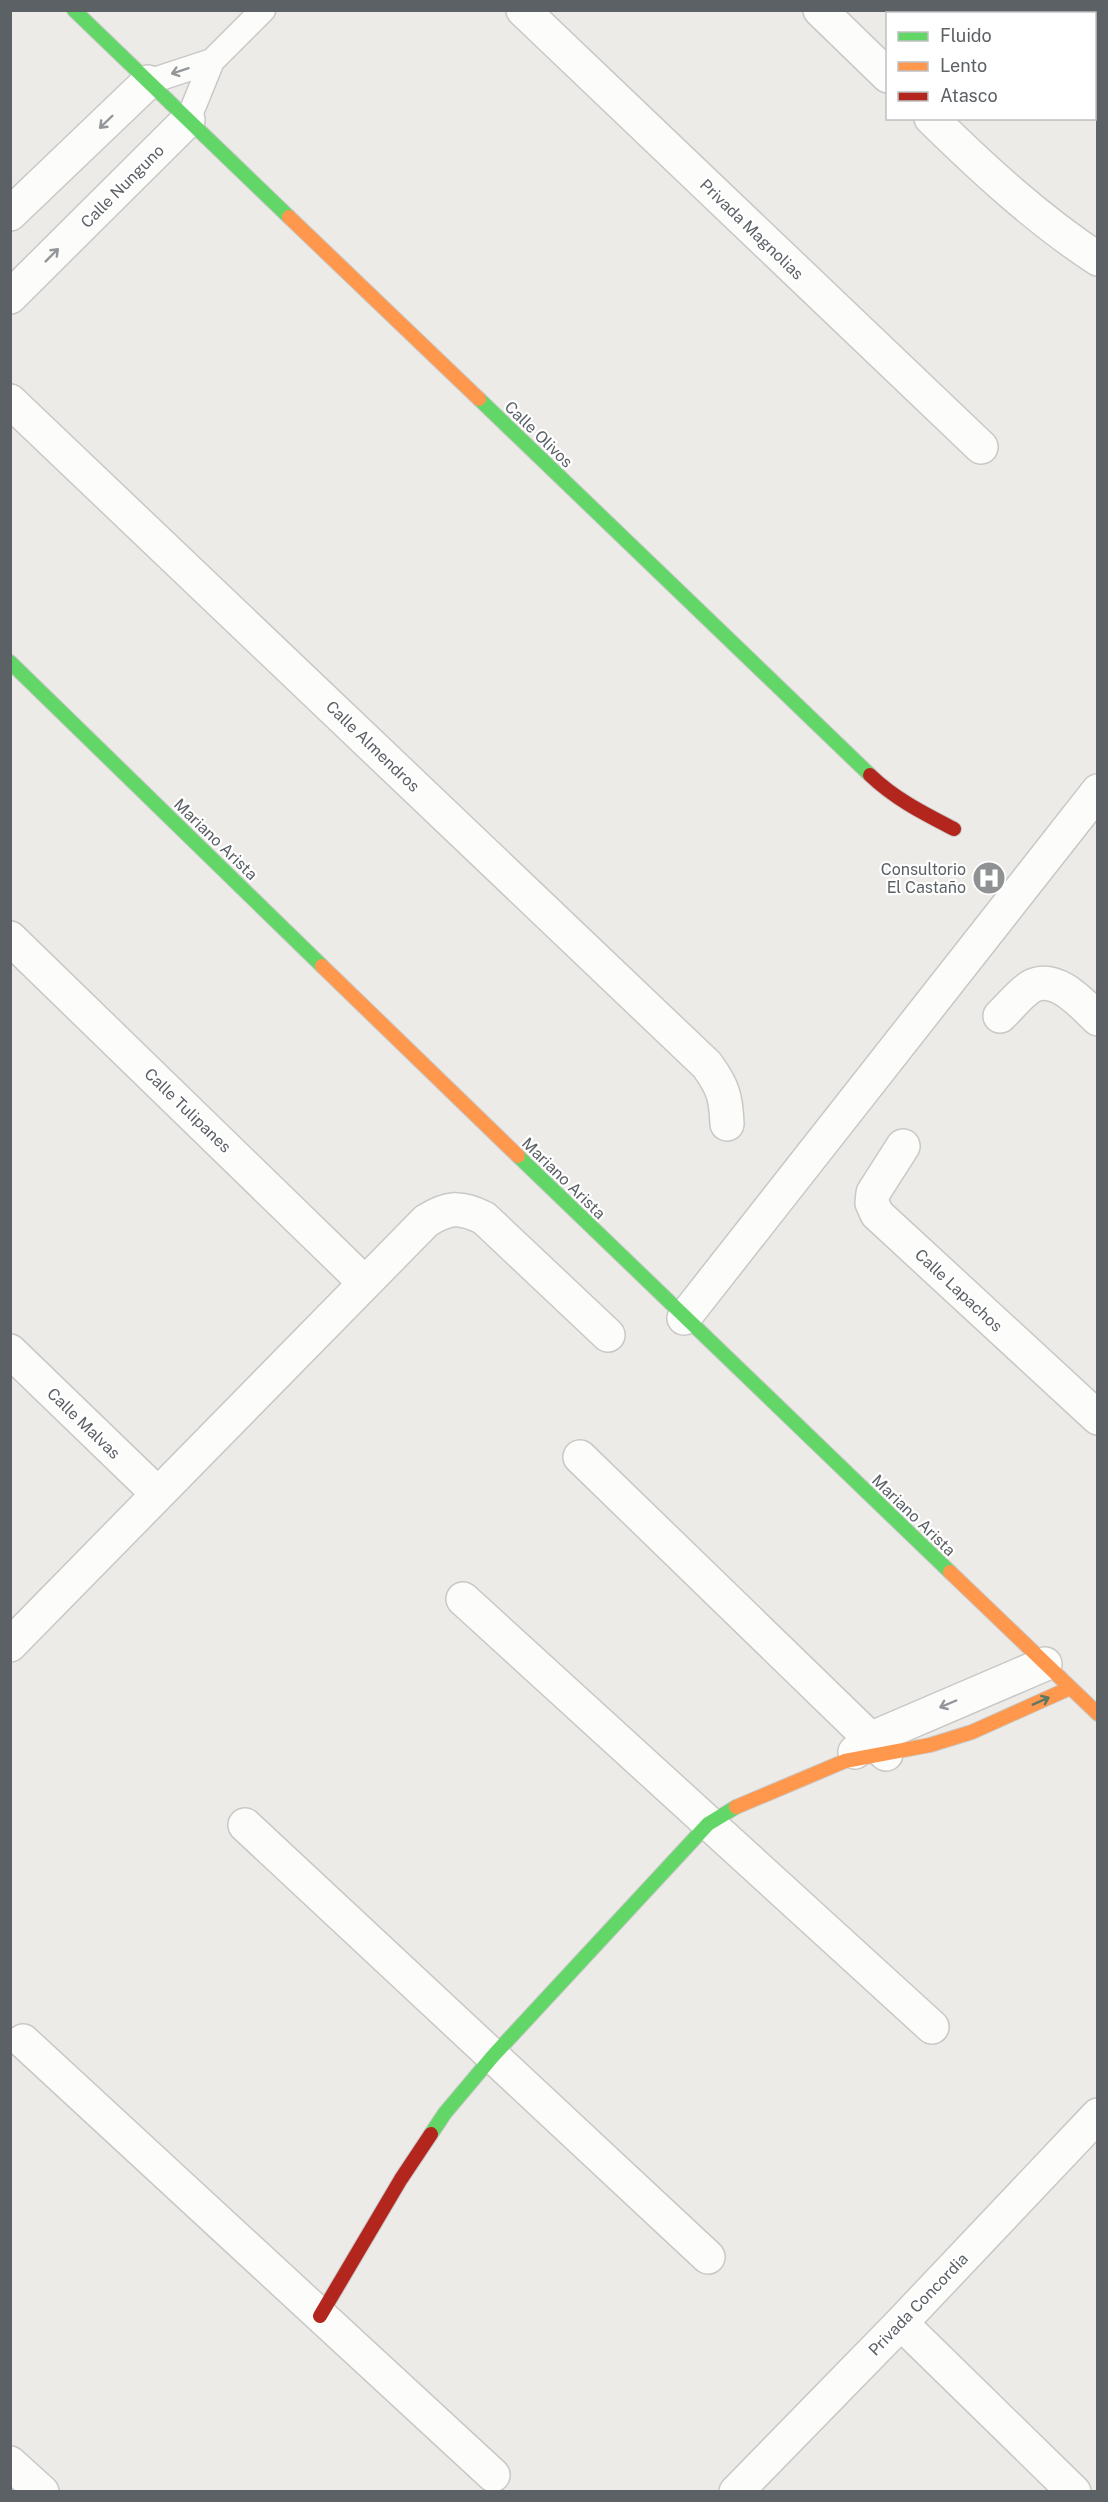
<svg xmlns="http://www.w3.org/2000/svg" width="1108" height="2502" font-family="'Public Sans',sans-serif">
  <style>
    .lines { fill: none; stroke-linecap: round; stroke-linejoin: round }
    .lane-casing { stroke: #c8c8c7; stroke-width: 27 }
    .street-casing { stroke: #c8c8c7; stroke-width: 36 }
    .fast-casing { stroke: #c9c9c9; stroke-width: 16 }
    .slow-casing { stroke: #c9c9c9; stroke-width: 16 }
    .jam-casing { stroke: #c9c9c9; stroke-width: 16 }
    .lane { stroke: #fcfcfb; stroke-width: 24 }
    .street { stroke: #fcfcfb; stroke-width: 33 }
    .fast { stroke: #63d668; stroke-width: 14 }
    .slow { stroke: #ff974d; stroke-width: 14 }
    .jam { stroke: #b3261e; stroke-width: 14 }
    .oneway { stroke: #94979a }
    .oneway2 { stroke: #5d7866 }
    .labels { text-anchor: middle; stroke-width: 4.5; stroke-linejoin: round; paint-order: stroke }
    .street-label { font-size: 16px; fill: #5c6166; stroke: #fff }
    .poi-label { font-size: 16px; fill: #5c6166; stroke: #fff; text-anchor: end }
  </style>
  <rect width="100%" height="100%" fill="#edebe7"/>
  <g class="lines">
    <g class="lane-casing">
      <path id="lane" d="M148 82 212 61
        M188 120 212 61 263 10"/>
    </g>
    <g class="street-casing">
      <path id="street" d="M523 10 981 447
        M820 10 888 76
        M931 118C983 169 1037 219 1098 259
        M10 214 148 82
        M10 297 188 120
        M10 401 707 1065C723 1087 726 1097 727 1124
        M10 938 365 1283
        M1000 1016C1010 1007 1021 992 1032 986 1057 974 1082 1004 1098 1019
        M903 1146 873 1193 872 1203 877 1214 1098 1418
        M684 1318 1098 791
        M10 1351 158 1494
        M580 1457 886 1754
        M463 1599 932 2027
        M10 1645 426 1221C448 1207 460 1206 484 1218L608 1335
        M855 1752 870 1739 1045 1664
        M245 1825 708 2257
        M23 2041 493 2475
        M901 2323 1074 2492
        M10 2463 42 2492
        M736 2492 901 2323 1098 2115"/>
    </g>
    <g class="fast-casing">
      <path id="fast" d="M74 10 289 217
        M479 399 870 775
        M10 662 322 966
        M518 1156 950 1572
        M431 2134 445 2113 493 2056 708 1824 736 1807"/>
    </g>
    <g class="slow-casing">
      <path id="slow" d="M289 217 479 399
        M322 966 518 1156
        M950 1572 1098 1714
        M736 1807 845 1761 930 1745 972 1732 1070 1688"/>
    </g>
    <g class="jam-casing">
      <path id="jam" d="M870 775C895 799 923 813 954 829
        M320 2316 401 2179 431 2134"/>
    </g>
    <use href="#lane" class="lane"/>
    <use href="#street" class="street"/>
    <use href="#fast" class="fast"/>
    <use href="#slow" class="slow"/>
    <use href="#jam" class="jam"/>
  </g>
  <defs><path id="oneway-shaft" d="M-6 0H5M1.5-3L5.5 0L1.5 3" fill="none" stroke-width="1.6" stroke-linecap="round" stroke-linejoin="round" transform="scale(1.5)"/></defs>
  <g class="oneway">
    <use href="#oneway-shaft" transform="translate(180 71) rotate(162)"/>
    <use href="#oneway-shaft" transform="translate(106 122) rotate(136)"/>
    <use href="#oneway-shaft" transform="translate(52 255) rotate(-45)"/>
    <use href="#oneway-shaft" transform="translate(948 1704) rotate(157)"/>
  </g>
  <use class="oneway2" href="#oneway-shaft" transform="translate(1041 1701) rotate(-24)"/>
  <defs>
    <g id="hospital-disc" transform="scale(1.725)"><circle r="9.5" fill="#8f9193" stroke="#fff"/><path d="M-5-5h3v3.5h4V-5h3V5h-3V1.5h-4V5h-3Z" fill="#fff"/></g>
  </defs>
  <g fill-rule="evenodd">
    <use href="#hospital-disc" x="989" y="878"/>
  </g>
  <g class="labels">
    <g class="street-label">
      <text transform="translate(122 186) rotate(-45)" y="6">Calle Nunguno</text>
      <text transform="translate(752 229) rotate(44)" y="6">Privada Magnolias</text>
      <text transform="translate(539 434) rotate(44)" y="6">Calle Olivos</text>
      <text transform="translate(373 746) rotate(44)" y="6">Calle Almendros</text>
      <text transform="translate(216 839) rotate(44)" y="6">Mariano Arista</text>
      <text transform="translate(188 1110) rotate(44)" y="6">Calle Tulipanes</text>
      <text transform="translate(564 1178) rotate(44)" y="6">Mariano Arista</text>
      <text transform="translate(959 1290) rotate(43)" y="6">Calle Lapachos</text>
      <text transform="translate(84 1423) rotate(44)" y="6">Calle Malvas</text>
      <text transform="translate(914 1515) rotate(44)" y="6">Mariano Arista</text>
      <text transform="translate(918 2304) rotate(-46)" y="6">Privada Concordia</text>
    </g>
    <g class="poi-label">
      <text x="966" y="875">Consultorio<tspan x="966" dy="18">El Castaño</tspan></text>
    </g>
  </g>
  <rect width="1108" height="2502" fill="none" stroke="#5c6166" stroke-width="24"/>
  <rect x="886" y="12" width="210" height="108" fill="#ffffff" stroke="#bec0c2" stroke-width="1.5"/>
  <rect x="898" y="32" width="30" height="9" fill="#63d668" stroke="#bec0c2" stroke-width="1.5"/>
  <text x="940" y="42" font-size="18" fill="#5c6166">Fluido</text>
  <rect x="898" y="62" width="30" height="9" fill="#ff974d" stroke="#bec0c2" stroke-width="1.5"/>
  <text x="940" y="72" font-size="18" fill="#5c6166">Lento</text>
  <rect x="898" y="92" width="30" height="9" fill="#b3261e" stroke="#bec0c2" stroke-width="1.5"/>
  <text x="940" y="102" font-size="18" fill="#5c6166">Atasco</text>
</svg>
